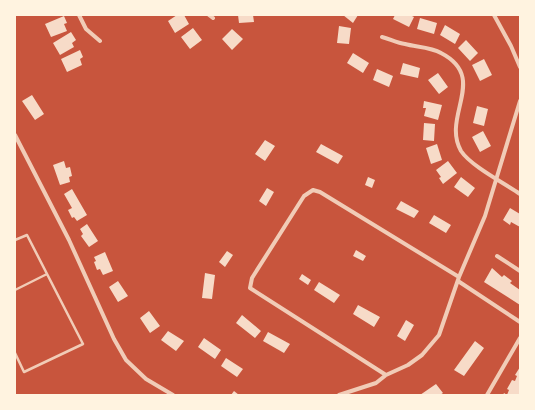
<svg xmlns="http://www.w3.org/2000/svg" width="535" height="410" font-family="Cabin,sans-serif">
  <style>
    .building { fill: #f7dbc8 }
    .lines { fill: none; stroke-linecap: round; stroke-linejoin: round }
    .service { stroke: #f1ccb7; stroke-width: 2.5 }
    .minor { stroke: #f1ccb7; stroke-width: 4 }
  </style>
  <rect width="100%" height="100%" fill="#c8553d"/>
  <path class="building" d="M177 15H184L189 24 175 33 168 21Z
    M238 15H253L254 22 239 23Z
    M343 15H358L353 23Z
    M395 15H410L414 17 409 27 393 19Z
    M64 16 67 23 64 24 67 31 51 37 45 24Z
    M420 18 437 23 434 34 417 29Z
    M445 25 460 34 455 44 440 35Z
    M339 26 351 28 349 44 337 43Z
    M193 28 202 40 190 49 181 37Z
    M232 29 243 39 232 50 222 39Z
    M71 32 76 40 72 43 74 47 60 55 53 43Z
    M466 40 478 53 470 61 458 48Z
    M80 50 83 57 80 59 82 65 67 72 61 59Z
    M353 53 369 63 363 73 347 63Z
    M484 59 492 75 480 81 472 65Z
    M403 63 420 68 418 78 400 74Z
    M377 69 393 76 389 87 373 80Z
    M438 73 448 87 439 94 428 80Z
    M32 95 44 114 35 120 22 101Z
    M424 101 442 105 438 120 424 116 426 108H423Z
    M477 106 488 109 484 126 473 123Z
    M424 123 435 124 434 141 423 140Z
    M483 131 491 146 480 152 472 137Z
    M265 140 275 146 265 161 255 154Z
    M321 144 343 156 338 164 316 152Z
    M437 144 442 160 431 164 426 148Z
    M64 161 66 168 70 167 72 176 69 177 70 182 60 185 53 165Z
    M448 161 457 173 443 184 439 178 441 177 436 170Z
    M368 177 375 180 372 188 365 185Z
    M461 177 475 188 468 197 454 187Z
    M267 188 274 192 266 206 259 201Z
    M72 189 87 215 77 221 74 217 72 218 68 210 72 208 64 194Z
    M401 201 419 211 414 218 396 209Z
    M510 208 520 214V227L511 222 510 225 503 220Z
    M434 215 451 225 446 233 429 223Z
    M87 224 98 241 89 247 81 236 83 234 80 229Z
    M356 250 366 256 363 261 353 256Z
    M227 251 233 255 225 267 219 262Z
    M105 252 113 271 103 275 100 269 97 270 94 262 96 261 94 257Z
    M492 268 502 277 504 275 512 281 510 283 520 290V305L484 282Z
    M205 273 215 275 212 299 202 298Z
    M302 274 311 280 308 285 299 279Z
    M118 281 128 296 118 302 109 287Z
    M319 282 340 295 334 303 314 290Z
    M358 305 380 317 374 327 353 314Z
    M149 311 160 326 150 333 140 318Z
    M242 315 261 331 255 338 236 323Z
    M406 320 414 325 405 341 397 336Z
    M168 331 184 341 176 351 161 340Z
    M268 332 290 344 284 353 263 341Z
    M204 338 221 350 215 359 198 347Z
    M475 341 484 348 464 376 454 370Z
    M226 358 243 369 237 377 221 366Z
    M520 367V395H503L504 393 507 395 509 390 507 389 512 380 515 381 517 376 515 375Z
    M436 384 443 393 440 395H420Z
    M234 391 239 395H231Z"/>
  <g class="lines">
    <path class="service" d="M15 240 27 235 83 344 24 372 15 353
      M15 290 47 274"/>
    <path class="minor" d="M79 15 86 29 100 41
      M209 15 213 18
      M494 15 511 46 520 67
      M382 37C390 39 397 43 405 44 416 47 431 47 441 53 489 78 441 116 461 151 471 166 504 183 520 194
      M15 135 69 240 114 339 126 360 146 379 173 395
      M497 256 520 271
      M458 281 520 322
      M386 375 250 288 252 278 304 196 313 190 320 192 459 277
      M339 395 376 383 386 375 408 365 422 355 439 335 459 277 485 216 520 101
      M487 395 520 338"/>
  </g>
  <rect width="535" height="410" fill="none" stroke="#fff3e0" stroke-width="32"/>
</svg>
